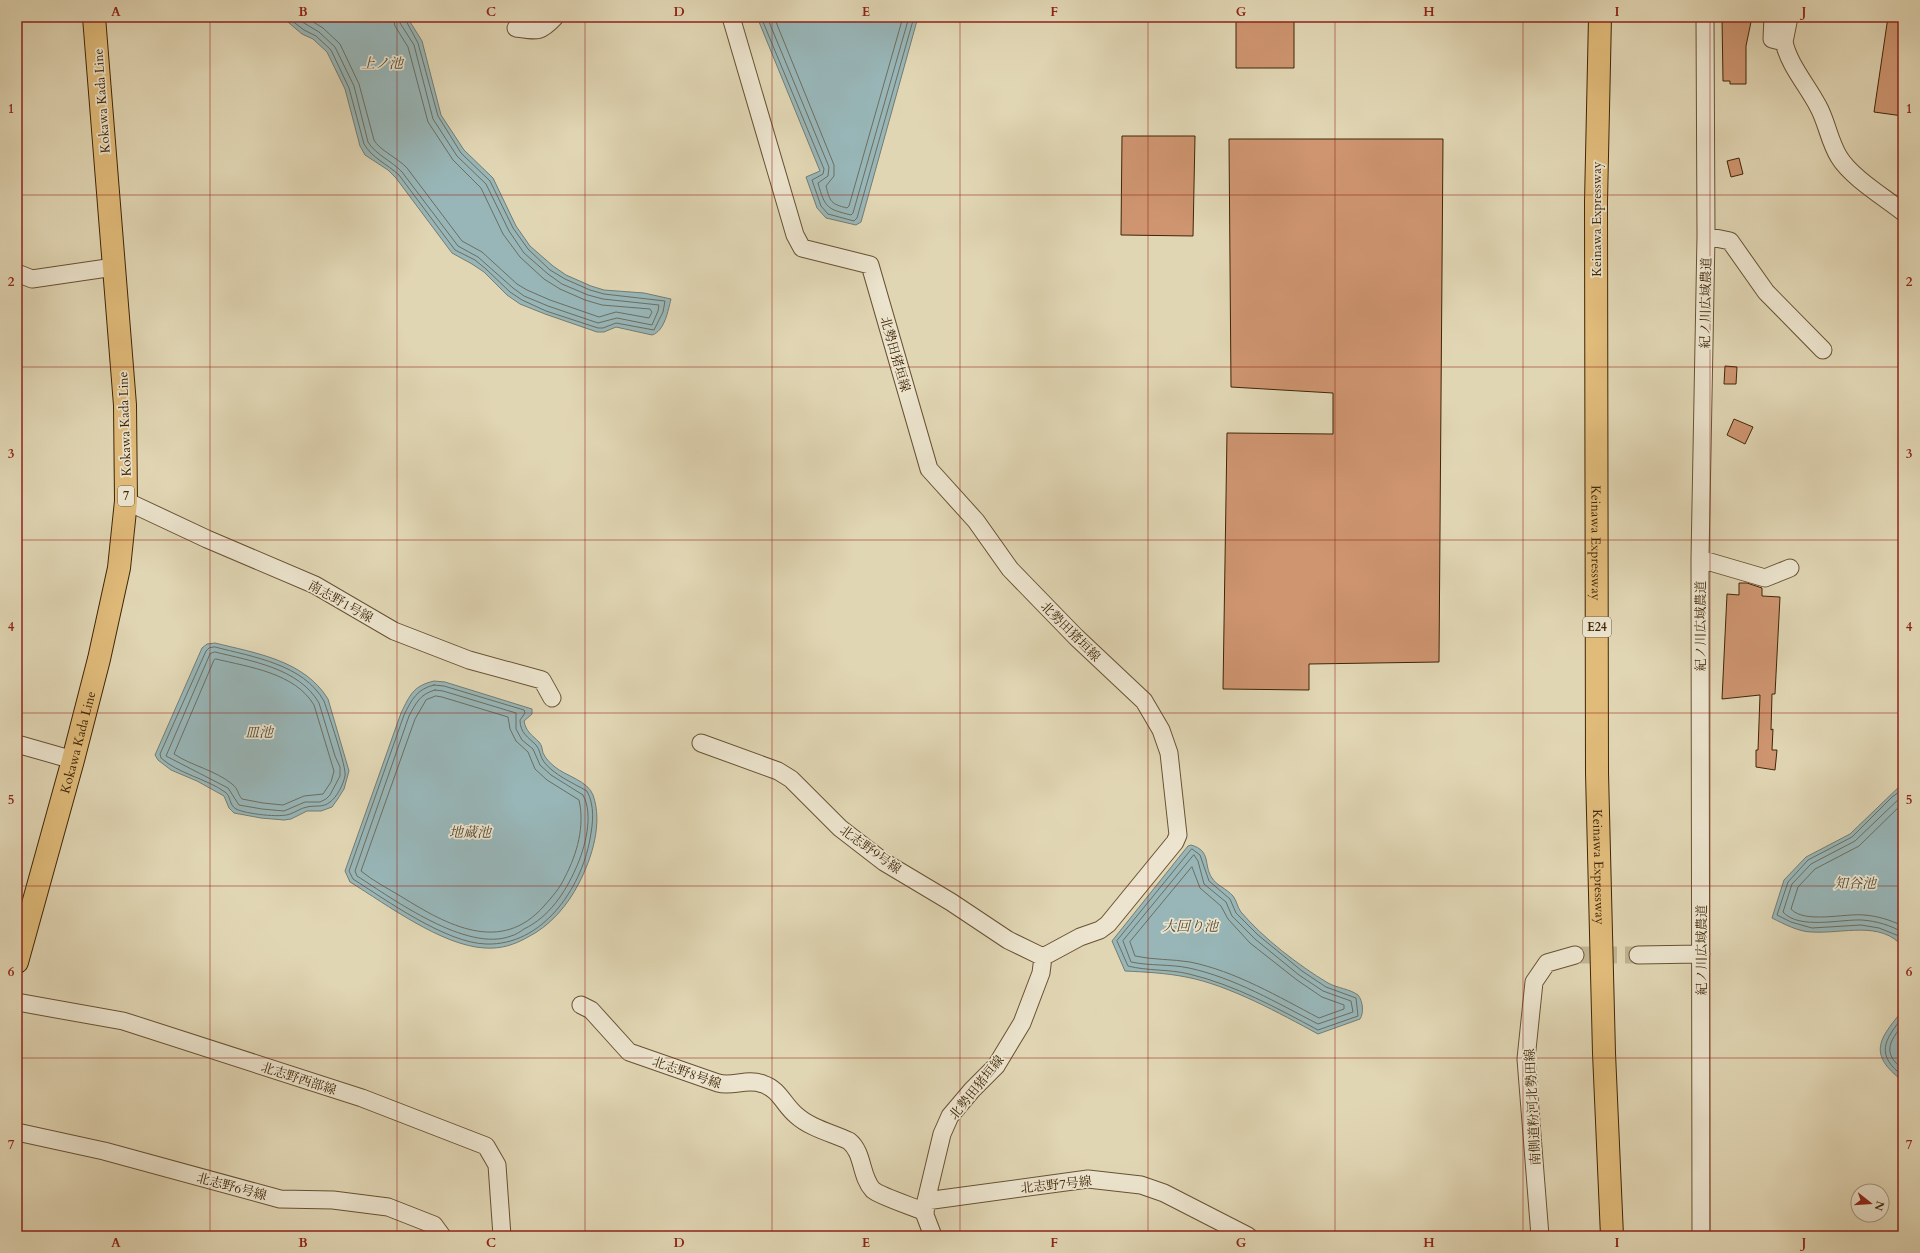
<svg xmlns="http://www.w3.org/2000/svg" width="1920" height="1253" font-family="Cardo,'Noto Serif JP',serif">
  <style>
    .water { fill: #98b6b8; stroke: #747c71 }
    .lines { fill: none; stroke-linecap: round; stroke-linejoin: round }
    .shore { stroke: #6c6e5f; stroke-width: 1 }
    .building { fill: #ce9570; stroke: #3f2606 }
    .minor-tunnel { stroke: #c1b391; stroke-width: 17; stroke-dasharray: 17 8; stroke-linecap: butt }
    .minor-casing { stroke: #685232; stroke-width: 19 }
    .major-casing { stroke: #3f2606; stroke-width: 24 }
    .highway-casing { stroke: #3f2606; stroke-width: 24 }
    .minor { stroke: #ece4ce; stroke-width: 17 }
    .major { stroke: #e0bb7a; stroke-width: 22 }
    .highway { stroke: #e0bb7a; stroke-width: 22 }
    .grid { fill: none; stroke: #8f2418; stroke-width: 1; stroke-opacity: 0.55 }
    .labels { text-anchor: middle; stroke-width: 3.5; stroke-linejoin: round; paint-order: stroke }
    .shield { fill: #ece4ce; stroke: #735f42; stroke-width: 1 }
    .shield-label { font-size: 12px; font-weight: bold; fill: #3f2606 }
    .street-label { font-size: 13px; fill: #3f2606; stroke: #ece4ce }
    .water-label { font-size: 14px; font-style: italic; fill: #554a32; stroke: #ece4ce }
    .neatline { fill: none; stroke: #8f2418; stroke-width: 1.5 }
    .grid-label { font-size: 13px; text-anchor: middle; font-weight: bold; fill: #8f2418 }
  </style>
  <rect width="100%" height="100%" fill="#e1d6b4"/>
  <filter id="stains"><feTurbulence type="fractalNoise" baseFrequency=".005" numOctaves="4"/><feColorMatrix values="0 0 0 0 .2 0 0 0 0 .09 0 0 0 0 .02 0 0 0 .5 -.17"/></filter>
  <radialGradient id="worn" r=".72"><stop offset=".6" stop-color="#630" stop-opacity="0"/><stop offset="1" stop-color="#630" stop-opacity=".3"/></radialGradient>
  <path class="water" d="M282 17H407L422 41 441 115 464 150 493 178 516 226 530 246 553 266 566 275 591 286 604 290 644 293 671 299C668 310 665 331 652 335L616 327 604 332H597L545 314 520 304 507 295 484 272 472 264 452 253 396 178 388 170 365 155 360 146 345 89 327 52 313 39 302 34Z
    M757 17H918L861 222 856 225 826 218 817 208 806 177 820 171Z
    M215 643C255 653 304 660 328 699L349 771 344 789 337 800 332 807 321 811H307L291 819 284 820 261 818 234 813 229 808 224 796 197 781 171 770 158 760 155 755 202 648 207 644Z
    M434 681 445 682 532 709V714L524 721C526 732 532 735 539 742 542 745 542 749 543 753 546 759 550 763 555 767 566 776 588 781 593 795 603 823 592 858 579 883 568 905 550 926 528 937 514 945 501 949 485 948 442 946 386 904 350 882L345 871 401 713C410 695 413 686 434 681Z
    M1903 783V947C1881 920 1843 934 1812 932 1799 932 1784 924 1772 918L1784 880 1806 857 1850 834Z
    M1191 845C1212 851 1203 865 1212 878 1216 885 1227 889 1233 896 1237 901 1237 907 1241 912 1263 938 1298 965 1328 983 1337 988 1350 989 1358 995 1363 1001 1364 1013 1360 1019L1318 1034C1281 1014 1229 985 1186 977 1166 973 1145 972 1125 971L1112 941 1188 846Z
    M1903 1010V1081C1867 1054 1879 1039 1903 1010Z"/>
  <g class="lines">
    <path class="shore" d="M287 17 304 30 316 36 331 50 349 88 364 144C372 158 387 164 399 175L455 250 475 260 486 269 510 292 522 300 546 311 598 328H603L616 323 654 330 663 312 665 301 604 294 590 290 565 279 550 270 528 249 513 228 490 181 461 153 438 116 418 43 404 17
      M294 17 319 32 335 47 354 86 368 142C376 155 392 161 402 172L458 246 478 257 513 288 524 296 548 306 598 323 617 318 652 325 658 311 659 305 603 299 588 295 562 284 548 274 524 253 509 231 486 184 457 156 433 119 414 45 400 23 399 17
      M305 17 323 28 340 44 359 84 374 140C379 150 398 158 407 168L462 241 482 252 517 284 527 290 550 300 599 317 616 312 649 318 652 312 650 309 602 305 585 300 560 289 544 279 520 257 503 234 481 188 453 160 428 122 408 47 395 26 393 17
      M761 17 824 169 823 174 812 180 821 206 828 214 854 221 857 218 914 17
      M767 17 829 167 828 176 818 183C825 208 827 209 851 215L853 213 909 17
      M774 17 834 165V176L826 186C830 202 831 204 847 208L849 206 903 17
      M215 647C253 657 303 664 324 701 328 713 347 768 345 776 343 785 337 797 330 802 323 808 315 805 307 807 301 808 296 812 290 814 281 818 246 814 236 809 229 805 231 796 225 792 205 778 179 774 161 758L160 754 206 651 209 648Z
      M215 652C251 661 299 668 319 703L335 756 340 767V776L330 795 326 799 320 802H305L284 811 262 809 239 805 228 788 166 756 210 654Z
      M216 659C249 667 295 673 314 705L334 771 331 782 323 794 304 796 283 805 263 803 242 799C238 795 238 788 232 784 215 770 192 766 174 754L214 660Z
      M434 685 444 686 524 710 525 713 520 720C520 733 528 737 536 745 540 749 540 757 544 762 554 775 573 783 587 791 595 806 593 823 590 839 581 889 542 946 486 944 446 943 386 900 353 879L349 871 404 715C412 699 417 689 434 685Z
      M435 690 443 691 516 713V729L522 740 533 749 540 765 551 775 583 795C594 815 585 848 576 868 565 893 549 917 524 929 520 932 515 935 511 936 467 953 393 899 357 876L355 871 409 716C416 703 420 694 435 690Z
      M436 696 442 697 508 717 510 729 516 741 528 752 535 769 547 780 579 800C585 826 577 854 565 877 560 888 552 897 544 906 501 955 447 925 402 897 389 889 373 881 361 871L415 719 426 700Z
      M1903 789 1892 797 1852 837 1808 860 1788 882 1777 915 1791 922 1812 928 1861 925 1879 928 1899 936 1903 941
      M1903 795 1855 841 1811 864 1792 884 1783 912C1799 930 1841 919 1862 920 1875 921 1892 925 1903 933
      M1903 803 1859 846 1815 869 1798 887 1791 909C1804 924 1846 913 1864 915 1878 916 1890 920 1903 926
      M1192 849 1200 855 1209 881 1230 899 1236 913 1258 935 1302 971 1326 987 1356 998 1358 1016 1318 1030C1277 1008 1235 985 1189 974 1169 969 1147 971 1128 966L1117 941Z
      M1194 855 1198 861 1204 884 1226 902 1232 916 1255 939 1299 975 1323 991 1351 1001 1353 1012 1318 1024C1277 1003 1235 978 1189 968 1170 964 1150 966 1131 962L1123 941Z
      M1192 867 1200 888 1221 906 1228 919 1250 943 1297 980 1322 997 1344 1005V1009L1319 1018C1279 997 1235 971 1190 962 1172 959 1153 960 1135 956L1130 942Z
      M1903 1017C1884 1040 1875 1055 1903 1076
      M1903 1025C1889 1041 1882 1054 1903 1069"/>
  </g>
  <path class="building" d="M1236 17H1294V68H1236Z
    M1722 17H1752L1746 46V84H1730V81H1723Z
    M1888 17H1903V116L1874 112Z
    M1122 136H1195L1193 236 1121 235Z
    M1229 139H1443L1439 662 1309 664V690L1223 689 1227 433 1333 434V393L1231 387Z
    M1739 158 1743 174 1731 177 1727 161Z
    M1725 366 1737 367 1736 384H1724Z
    M1734 419 1753 427 1745 444 1727 435Z
    M1739 583H1747L1762 588V596L1780 597 1775 694H1772L1771 730 1773 729 1772 750H1777L1775 770 1756 767V750H1758L1760 695 1722 699 1727 594 1739 595Z"/>
  <g class="lines">
    <path class="minor-tunnel" d="M1575 955H1638"/>
    <g class="minor-casing">
      <path id="minor" d="M731 17 795 235 802 248 870 265 929 469 976 521 1010 569 1076 637 1144 701 1161 730 1169 753 1178 835 1175 842 1108 924 1100 930 1080 937 1043 957 1041 973 1022 1023 996 1066 972 1090 950 1116 942 1134 926 1201 925 1215 933 1236
        M1773 17 1772 39 1784 42C1789 65 1807 85 1818 106 1827 122 1829 141 1839 157 1851 177 1884 197 1903 212
        M516 28C537 31 540 33 555 17
        M1784 42 1789 17
        M1706 236 1730 241 1766 292 1823 350
        M17 273 32 279 114 267
        M126 501 207 539 315 585 394 631 469 660 542 680 552 698
        M1700 559 1765 578 1790 568
        M701 743 778 771 791 779 840 828 884 862 951 902 1008 940 1043 957
        M17 744 73 760
        M1638 955 1701 954
        M17 1002 123 1021 362 1098 486 1146 497 1165 502 1236
        M581 1005 591 1010 629 1052 718 1083C733 1087 747 1078 763 1084 779 1089 784 1105 796 1115 810 1128 832 1133 849 1141 864 1153 860 1176 873 1190 880 1196 914 1207 925 1212
        M17 1132 104 1151 280 1199 333 1200 388 1207 434 1225 442 1236
        M926 1201 1088 1179 1141 1185 1164 1193 1248 1236
        M1540 1236 1526 1059 1534 982 1547 963 1575 955
        M1701 1236 1700 559 1706 236 1705 17"/>
    </g>
    <g class="major-casing">
      <g id="major">
        <path id="s1" d="M17 962 73 760 99 659 119 568 126 501 125 405 94 17"/>
      </g>
    </g>
    <g class="highway-casing">
      <g id="highway">
        <path id="s2" d="M1600 17 1596 202 1597 773 1604 1053 1612 1236"/>
      </g>
    </g>
    <use href="#minor" class="minor"/>
    <use href="#major" class="major"/>
    <use href="#highway" class="highway"/>
  </g>
  <path class="grid" d="M210 17V1236M397 17V1236M585 17V1236M772 17V1236M960 17V1236M1148 17V1236M1335 17V1236M1523 17V1236M1710 17V1236M17 195H1903M17 367H1903M17 540H1903M17 713H1903M17 886H1903M17 1058H1903"/>
  <g class="labels">
    <g class="shield">
      <rect x="118" y="486" width="16" height="20" rx="3"/>
      <rect x="1583" y="617" width="28" height="20" rx="3"/>
    </g>
    <g class="shield-label">
      <text x="126" y="500">7</text>
      <text x="1597" y="631">E24</text>
    </g>
    <g class="street-label">
      <text transform="translate(101 101) rotate(-94)" y="5">Kokawa Kada Line</text>
      <text transform="translate(1596 219) rotate(-90)" y="5">Keinawa Expressway</text>
      <text transform="translate(1705 303) rotate(-89)" y="5">紀ノ川広域農道</text>
      <text transform="translate(896 354) rotate(74)" y="5">北勢田猪垣線</text>
      <text transform="translate(124 424) rotate(-92)" y="5">Kokawa Kada Line</text>
      <text dy="5" stroke="none"><textPath href="#s2" startOffset="526">Keinawa Expressway</textPath></text>
      <text transform="translate(341 601) rotate(29)" y="5">南志野1号線</text>
      <text transform="translate(1700 626) rotate(-90)" y="5">紀ノ川広域農道</text>
      <text transform="translate(1071 631) rotate(45)" y="5">北勢田猪垣線</text>
      <text dy="5" stroke="none"><textPath href="#s1" startOffset="228">Kokawa Kada Line</textPath></text>
      <text transform="translate(871 849) rotate(36)" y="5">北志野9号線</text>
      <text dy="5" stroke="none"><textPath href="#s2" startOffset="850">Keinawa Expressway</textPath></text>
      <text transform="translate(1701 950) rotate(-90)" y="5">紀ノ川広域農道</text>
      <text transform="translate(687 1072) rotate(19)" y="5">北志野8号線</text>
      <text transform="translate(299 1078) rotate(18)" y="5">北志野西部線</text>
      <text transform="translate(976 1087) rotate(-51)" y="5">北勢田猪垣線</text>
      <text transform="translate(1532 1107) rotate(-93)" y="5">南側道粉河北勢田線</text>
      <text transform="translate(1056 1184) rotate(-6)" y="5">北志野7号線</text>
      <text transform="translate(232 1186) rotate(15)" y="5">北志野6号線</text>
    </g>
    <g class="water-label">
      <text x="382" y="68">上ノ池</text>
      <text x="259" y="737">皿池</text>
      <text x="470" y="837">地蔵池</text>
      <text x="1855" y="888">知谷池</text>
      <text x="1190" y="931">大回り池</text>
    </g>
  </g>
  <rect width="1920" height="1253" fill="none" stroke="#e1d6b4" stroke-width="44"/>
  <g transform="translate(1870 1203) rotate(107)"><circle r="19" fill="#ece4ce" stroke="#a7987e"/>
  <path d="M0-3L7 15L0 10L-7 15Z" fill="#8f2418"/>
  <text y="-6" font-size="11" font-weight="bold" text-anchor="middle" fill="#3f2606">N</text>
  </g>
  <rect x="22" y="22" width="1876" height="1209" class="neatline"/>
  <g class="grid-label">
    <text x="116" y="16">A</text>
    <text x="303" y="16">B</text>
    <text x="491" y="16">C</text>
    <text x="679" y="16">D</text>
    <text x="866" y="16">E</text>
    <text x="1054" y="16">F</text>
    <text x="1241" y="16">G</text>
    <text x="1429" y="16">H</text>
    <text x="1617" y="16">I</text>
    <text x="1804" y="16">J</text>
    <text x="11" y="113">1</text>
    <text x="1909" y="113">1</text>
    <text x="11" y="286">2</text>
    <text x="1909" y="286">2</text>
    <text x="11" y="458">3</text>
    <text x="1909" y="458">3</text>
    <text x="11" y="631">4</text>
    <text x="1909" y="631">4</text>
    <text x="11" y="804">5</text>
    <text x="1909" y="804">5</text>
    <text x="11" y="976">6</text>
    <text x="1909" y="976">6</text>
    <text x="11" y="1149">7</text>
    <text x="1909" y="1149">7</text>
    <text x="116" y="1247">A</text>
    <text x="303" y="1247">B</text>
    <text x="491" y="1247">C</text>
    <text x="679" y="1247">D</text>
    <text x="866" y="1247">E</text>
    <text x="1054" y="1247">F</text>
    <text x="1241" y="1247">G</text>
    <text x="1429" y="1247">H</text>
    <text x="1617" y="1247">I</text>
    <text x="1804" y="1247">J</text>
  </g>
  <rect width="100%" height="100%" filter="url(#stains)"/>
  <rect width="100%" height="100%" fill="url(#worn)"/>
</svg>
